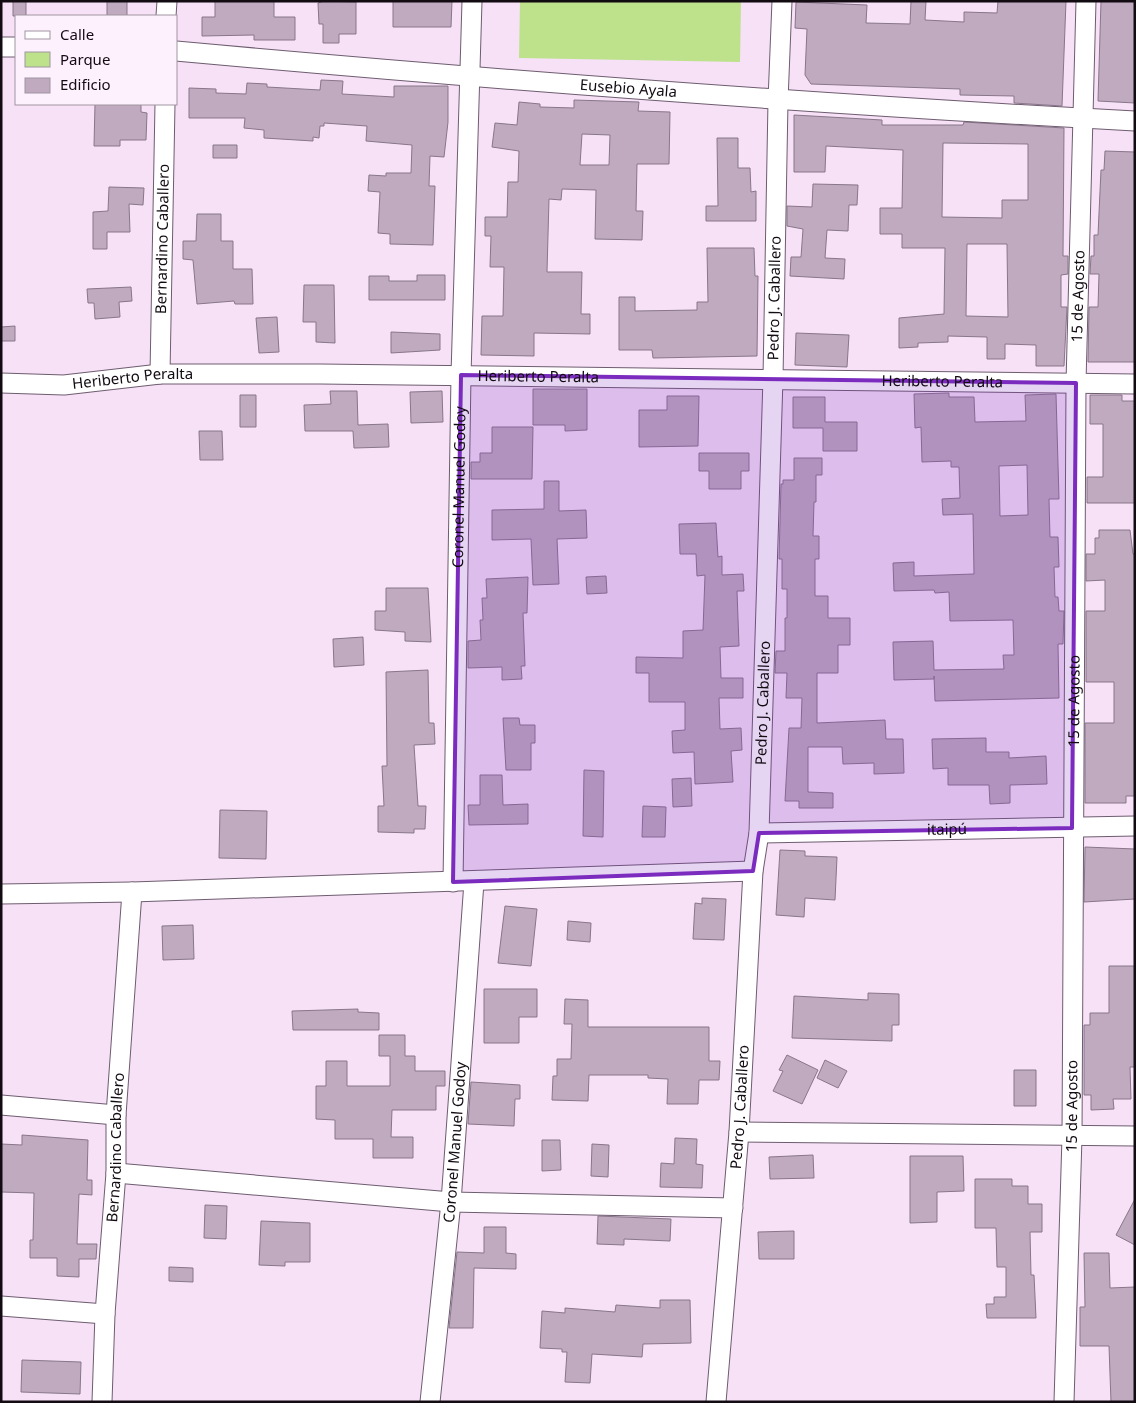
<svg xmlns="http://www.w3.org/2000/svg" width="1136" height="1403" font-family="'Noto Sans',sans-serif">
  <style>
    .green { fill: #bde28b }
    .building { fill: #bfaabf; stroke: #89768a; fill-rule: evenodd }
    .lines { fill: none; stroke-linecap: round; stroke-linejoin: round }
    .minor-casing { stroke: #6e5c6f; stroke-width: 21 }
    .minor { stroke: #fff; stroke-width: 19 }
    .marked { fill: #7b2cbf; fill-opacity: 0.2; stroke: #7b2cbf; stroke-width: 4; stroke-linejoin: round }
    .labels { text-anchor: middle; stroke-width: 4; stroke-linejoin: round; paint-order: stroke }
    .street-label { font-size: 15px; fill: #120b12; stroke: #fef1fe }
  </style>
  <rect width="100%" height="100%" fill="#f6e1f7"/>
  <path class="green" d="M520 1H741L740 62 519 58Z"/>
  <path class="building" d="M13 1H26V16H13Z
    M107 1H127V16H107Z
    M215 1H274V17H295V40H254V35L202 36V17H215Z
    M324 1 356 2V34H339V43H323V24H319L318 3Z
    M393 1H452L451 27H393Z
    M911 1H926L925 20 964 22V12L997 13 998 1H1066L1062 106 1014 103V96L960 95V89L811 84 805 75 807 29 795 28 796 2 867 5 866 23 910 24Z
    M1101 1H1135V103L1098 101Z
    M321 80 343 81 342 94 394 97V86H448V122L444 157 430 156 429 186H435L433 245 390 244V234L378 233 380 192 368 191 369 175 386 176V173H411L412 145 366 141 367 126 324 123V126H320L319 138 313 137V141L264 138V130L244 128 245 118H189V88L216 89V93L246 94 247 83 267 84V87L320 90Z
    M574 100 639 102 638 111 670 112 669 164H637L636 211H643L642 240 595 239 596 190 562 189 561 200 549 199 547 272H582L581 314H590V334L534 333V356L481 355 482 316H503L504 267H490L491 236H485V217H507L508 182H518L519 151 492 147 495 123 517 125 519 102 540 104V107L574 108ZM582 134 610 135 609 165H580Z
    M95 104H141V112L147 113 146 140H120V146H94Z
    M794 115 882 120V125H963L964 122 1064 128 1063 256H1068V274L1061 275V307H1067L1064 366H1036V345L1005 344V359H987V337L948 336V342L918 343V347L899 348V318L944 314 945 248H902V234H880V208H902L903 150 826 146 825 172H794ZM943 143 1028 144V200H1002V218L942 217ZM967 244H1007L1008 317 966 316Z
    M717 138H738V168H750L751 192 756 191V221H706V206H718Z
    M213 145H237V158H213Z
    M1105 151 1135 152V362H1088L1089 307H1098L1099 274H1090L1091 256H1094V235H1098L1101 170H1104Z
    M813 184 858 185 857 205H849L848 231 827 230 825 258 845 259 844 279 790 276 791 257H801L803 229 787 226V206L812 207Z
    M109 187 144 188 143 205 129 204 130 232H107V249H93V212L108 211Z
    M197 214H221V241H233V269H252L253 304H235L234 301 197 304 193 260 183 259V241H196Z
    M707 248H754L755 276H758L757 356 653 358 652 350H619V297H635V311L697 310V302H708Z
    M417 275H445V300H369V276H389V281H417Z
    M304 285H334L335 343 316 342V322H303Z
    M131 287 132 301 119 302 120 317 95 319 94 303H88L87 289Z
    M277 317 279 352 259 353 256 318Z
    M15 326V341H1V327Z
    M391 332 440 334V350L391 353Z
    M796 333 849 335 847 367 795 365Z
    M533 389H587V430L565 431V425H533Z
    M330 391H357L358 425 388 424 389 447 354 448 353 431H305L304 405 331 404Z
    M442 391 443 422 411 423 410 392Z
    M949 393V397H974L975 422 1026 421 1025 395 1056 394 1059 499H1049L1050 537H1058L1059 567H1054L1055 597H1058L1059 611H1064L1063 644H1058L1059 698 935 701 934 676V679L894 680 893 642 933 641 934 670 1004 669 1003 655H1014L1013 620 950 621 949 592 935 593 934 590 894 591 893 563 914 562V576L974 574 973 514 943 515 942 499 960 498 959 467H951V461L922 462 921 427 915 428 914 394ZM1027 465 1028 515 1000 516 999 466Z
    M240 395H256V427H240Z
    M1090 395H1122V401H1135V503H1087V477H1103V424H1090Z
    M667 396H699L698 446 639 447V410H667Z
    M793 397H825V422H857V451H823V428H793Z
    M492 427H533L532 479H471V462H480V453H492Z
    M199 431H222L223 460H200Z
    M699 453H749V471H741V489H709V471H699Z
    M794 458H822V475H816V502H814L813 536H819V559H815V596H828V618H850V645H838V673H817V723L885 720 886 739H903L904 773 874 774V763L843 764 842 747H808V792L833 793V808H799V801H785L789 728H801L802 698H786L787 673H775L776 651H785V618H787V589H782V559H779L781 484H783V480H794Z
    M544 481H559V511L586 510 587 538 557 539 559 584 533 585 531 539 492 540V510L544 509Z
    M716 523 718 557 722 556V575L743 574 744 591H737L739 646 720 647 721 678H743V698H719L720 729 741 728 742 750 731 751 733 782 695 784 694 752 673 753 672 731 685 730V702H649V673H636V657L683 658V631L703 630 705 575 697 576 696 554H680L679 524Z
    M1099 530H1130L1133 554H1135V796H1126V803H1085V723H1114V682H1086V611H1105V580L1086 581V554H1095V538H1099Z
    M606 576 607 593 587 594 586 577Z
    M528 577 527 613H523L525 666H521L522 679 502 680V667L468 668V641L481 640 480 620H483L482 598H487L486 579Z
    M386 588H428L431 642 405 641V632L375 630V611H386Z
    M363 637 364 665 334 667 333 639Z
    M428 670 429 723H434L435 744 414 745 418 806H426L425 829H414V833L378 832V806H384L382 766H387L386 672Z
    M503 718H519L520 725H535V743H531V770H506Z
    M986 738V752H1009V758L1046 756 1047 784 1010 785V803L990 804 989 785H948V768L933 769 932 739Z
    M584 770 604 771 603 837 583 836Z
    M480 775H502L503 805 528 804V824L469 825 468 805H480Z
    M691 778 692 806 673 807 672 779Z
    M643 806 666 807 665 837H642Z
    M220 810 267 811 266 859 219 858Z
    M1085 847 1135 849V899L1084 902Z
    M780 850 805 851V856L837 857 835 900 805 898 804 917 776 915Z
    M702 898 726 899 724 940 693 939 695 903 702 904Z
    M505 906 537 909 531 966 498 963Z
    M568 921 591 923 590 942 567 940Z
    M193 925 194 959 163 960 162 926Z
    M1109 966H1135V1067H1130L1131 1099H1113L1114 1109 1091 1110V1095H1084V1025H1090V1013H1109Z
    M484 989H537V1017H519V1043H484Z
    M868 993 899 994V1025H892V1041L792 1038 794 996 868 1000Z
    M565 999 588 1000V1027H709V1061H720L719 1080H699L698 1104H667L668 1079 648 1078V1075H589L588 1101 552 1100 553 1076H557V1059H571L572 1024H564Z
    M358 1009V1012L379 1013V1030H293L292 1011Z
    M379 1035H405V1056H415V1071H445V1086H436V1110H392L391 1137H413V1158H373V1139H335V1120L316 1119V1086H326V1061H347V1086H390V1056H379Z
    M787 1055 818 1070 802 1104 773 1091 783 1071 779 1070Z
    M825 1060 847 1071 838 1088 817 1078Z
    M1014 1070H1036V1106H1014Z
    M471 1082 520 1085V1099H515L514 1126 468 1124Z
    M22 1135 88 1140 87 1180H92V1195L79 1194 77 1244H97L96 1259H79V1277L57 1276V1258H30V1240H33L34 1193 1 1192V1144L22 1145Z
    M675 1138 697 1139 696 1164 703 1165 702 1188 660 1187 661 1163 674 1164Z
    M542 1140H560L561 1170 542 1171Z
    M592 1144 609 1145 608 1177 591 1176Z
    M813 1155 814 1178 770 1179 769 1157Z
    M910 1156H963L964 1191 937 1192V1222L910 1223Z
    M975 1179H1012V1186H1028V1204H1042V1232H1030L1031 1275H1034L1036 1318H987L986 1304H994V1297H1006V1267H997L996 1228H975Z
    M1135 1199V1245L1116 1235Z
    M205 1205 227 1206 226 1239 204 1238Z
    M598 1216 671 1219 670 1241 624 1239V1245L597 1244Z
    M261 1221 310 1223V1262H285V1266L259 1265Z
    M484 1227H506V1253L516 1254V1269L474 1268 473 1328H449L457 1252 484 1253Z
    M794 1231V1259H759L758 1232Z
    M1084 1253H1109L1110 1288 1135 1287V1402H1111L1109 1346H1080V1307H1085Z
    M169 1267 193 1268V1282L169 1281Z
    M660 1300H690L691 1343 643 1344 642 1357 592 1354 590 1383 565 1382 567 1352H562V1349L540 1348 542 1311 565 1313V1308L615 1312 616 1305 660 1308Z
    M22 1360 81 1362 80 1394 21 1392Z"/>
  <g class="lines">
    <g class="minor-casing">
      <g id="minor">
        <path d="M166 16 167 1"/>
        <path d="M1 47H16"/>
        <path id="s1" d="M176 51C495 80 815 104 1135 121"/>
        <path id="s2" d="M160 374 165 104"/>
        <path id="s3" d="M1 383 64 385 160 374H320L1135 384"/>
        <path id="s4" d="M759 833 1135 826"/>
        <path id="s5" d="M453 882 461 375 472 1"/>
        <path d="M1 894 132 892 753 871"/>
        <path d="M1 1105 116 1115"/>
        <path d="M739 1132 1135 1136"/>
        <path d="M116 1173 451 1202 733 1208"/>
        <path d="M1 1306 105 1314"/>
        <path id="s6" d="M102 1402 105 1314 116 1173V1115L132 892"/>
        <path id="s7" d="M430 1402 451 1202 474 882"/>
        <path id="s8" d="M716 1402 739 1132 753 871 759 833 773 378 778 101 782 1"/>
        <path id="s9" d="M1064 1402 1072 1137 1076 383 1086 1"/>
      </g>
    </g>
    <use href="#minor" class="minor"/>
  </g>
  <path class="marked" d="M461 375 1076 383 1072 828 759 833 753 871 453 882Z"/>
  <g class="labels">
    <g class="street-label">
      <text dy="5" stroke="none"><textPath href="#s1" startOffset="454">Eusebio Ayala</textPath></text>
      <text dy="5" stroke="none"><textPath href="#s2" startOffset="135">Bernardino Caballero</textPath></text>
      <text dy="5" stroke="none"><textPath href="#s8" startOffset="1106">Pedro J. Caballero</textPath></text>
      <text dy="5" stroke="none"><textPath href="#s9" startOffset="1106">15 de Agosto</textPath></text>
      <text dy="5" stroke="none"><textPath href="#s3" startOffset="538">Heriberto Peralta</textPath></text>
      <text dy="5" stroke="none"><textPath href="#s3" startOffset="132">Heriberto Peralta</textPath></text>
      <text dy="5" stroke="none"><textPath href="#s3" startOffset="942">Heriberto Peralta</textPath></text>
      <text dy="5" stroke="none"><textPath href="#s5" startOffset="395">Coronel Manuel Godoy</textPath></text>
      <text dy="5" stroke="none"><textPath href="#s9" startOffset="701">15 de Agosto</textPath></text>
      <text dy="5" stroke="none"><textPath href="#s8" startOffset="701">Pedro J. Caballero</textPath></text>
      <text dy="5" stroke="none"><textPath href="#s4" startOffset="188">itaipú</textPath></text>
      <text dy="5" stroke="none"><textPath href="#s8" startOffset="296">Pedro J. Caballero</textPath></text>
      <text dy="5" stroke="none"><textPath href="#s9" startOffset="296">15 de Agosto</textPath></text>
      <text dy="5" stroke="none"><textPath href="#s7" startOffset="261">Coronel Manuel Godoy</textPath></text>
      <text dy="5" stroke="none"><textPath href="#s6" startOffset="255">Bernardino Caballero</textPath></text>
    </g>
  </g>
  <rect width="1136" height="1403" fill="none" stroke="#120b12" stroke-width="5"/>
  <rect x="15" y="15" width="162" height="90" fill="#fef1fe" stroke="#a095a0"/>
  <rect x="25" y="31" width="25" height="8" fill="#ffffff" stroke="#a095a0"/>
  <text x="60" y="40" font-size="15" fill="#120b12">Calle</text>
  <rect x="25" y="52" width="25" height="15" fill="#bde28b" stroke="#a095a0"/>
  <text x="60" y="65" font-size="15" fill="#120b12">Parque</text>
  <rect x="25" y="78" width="25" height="15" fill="#bfaabf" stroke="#a095a0"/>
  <text x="60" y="90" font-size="15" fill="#120b12">Edificio</text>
</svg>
